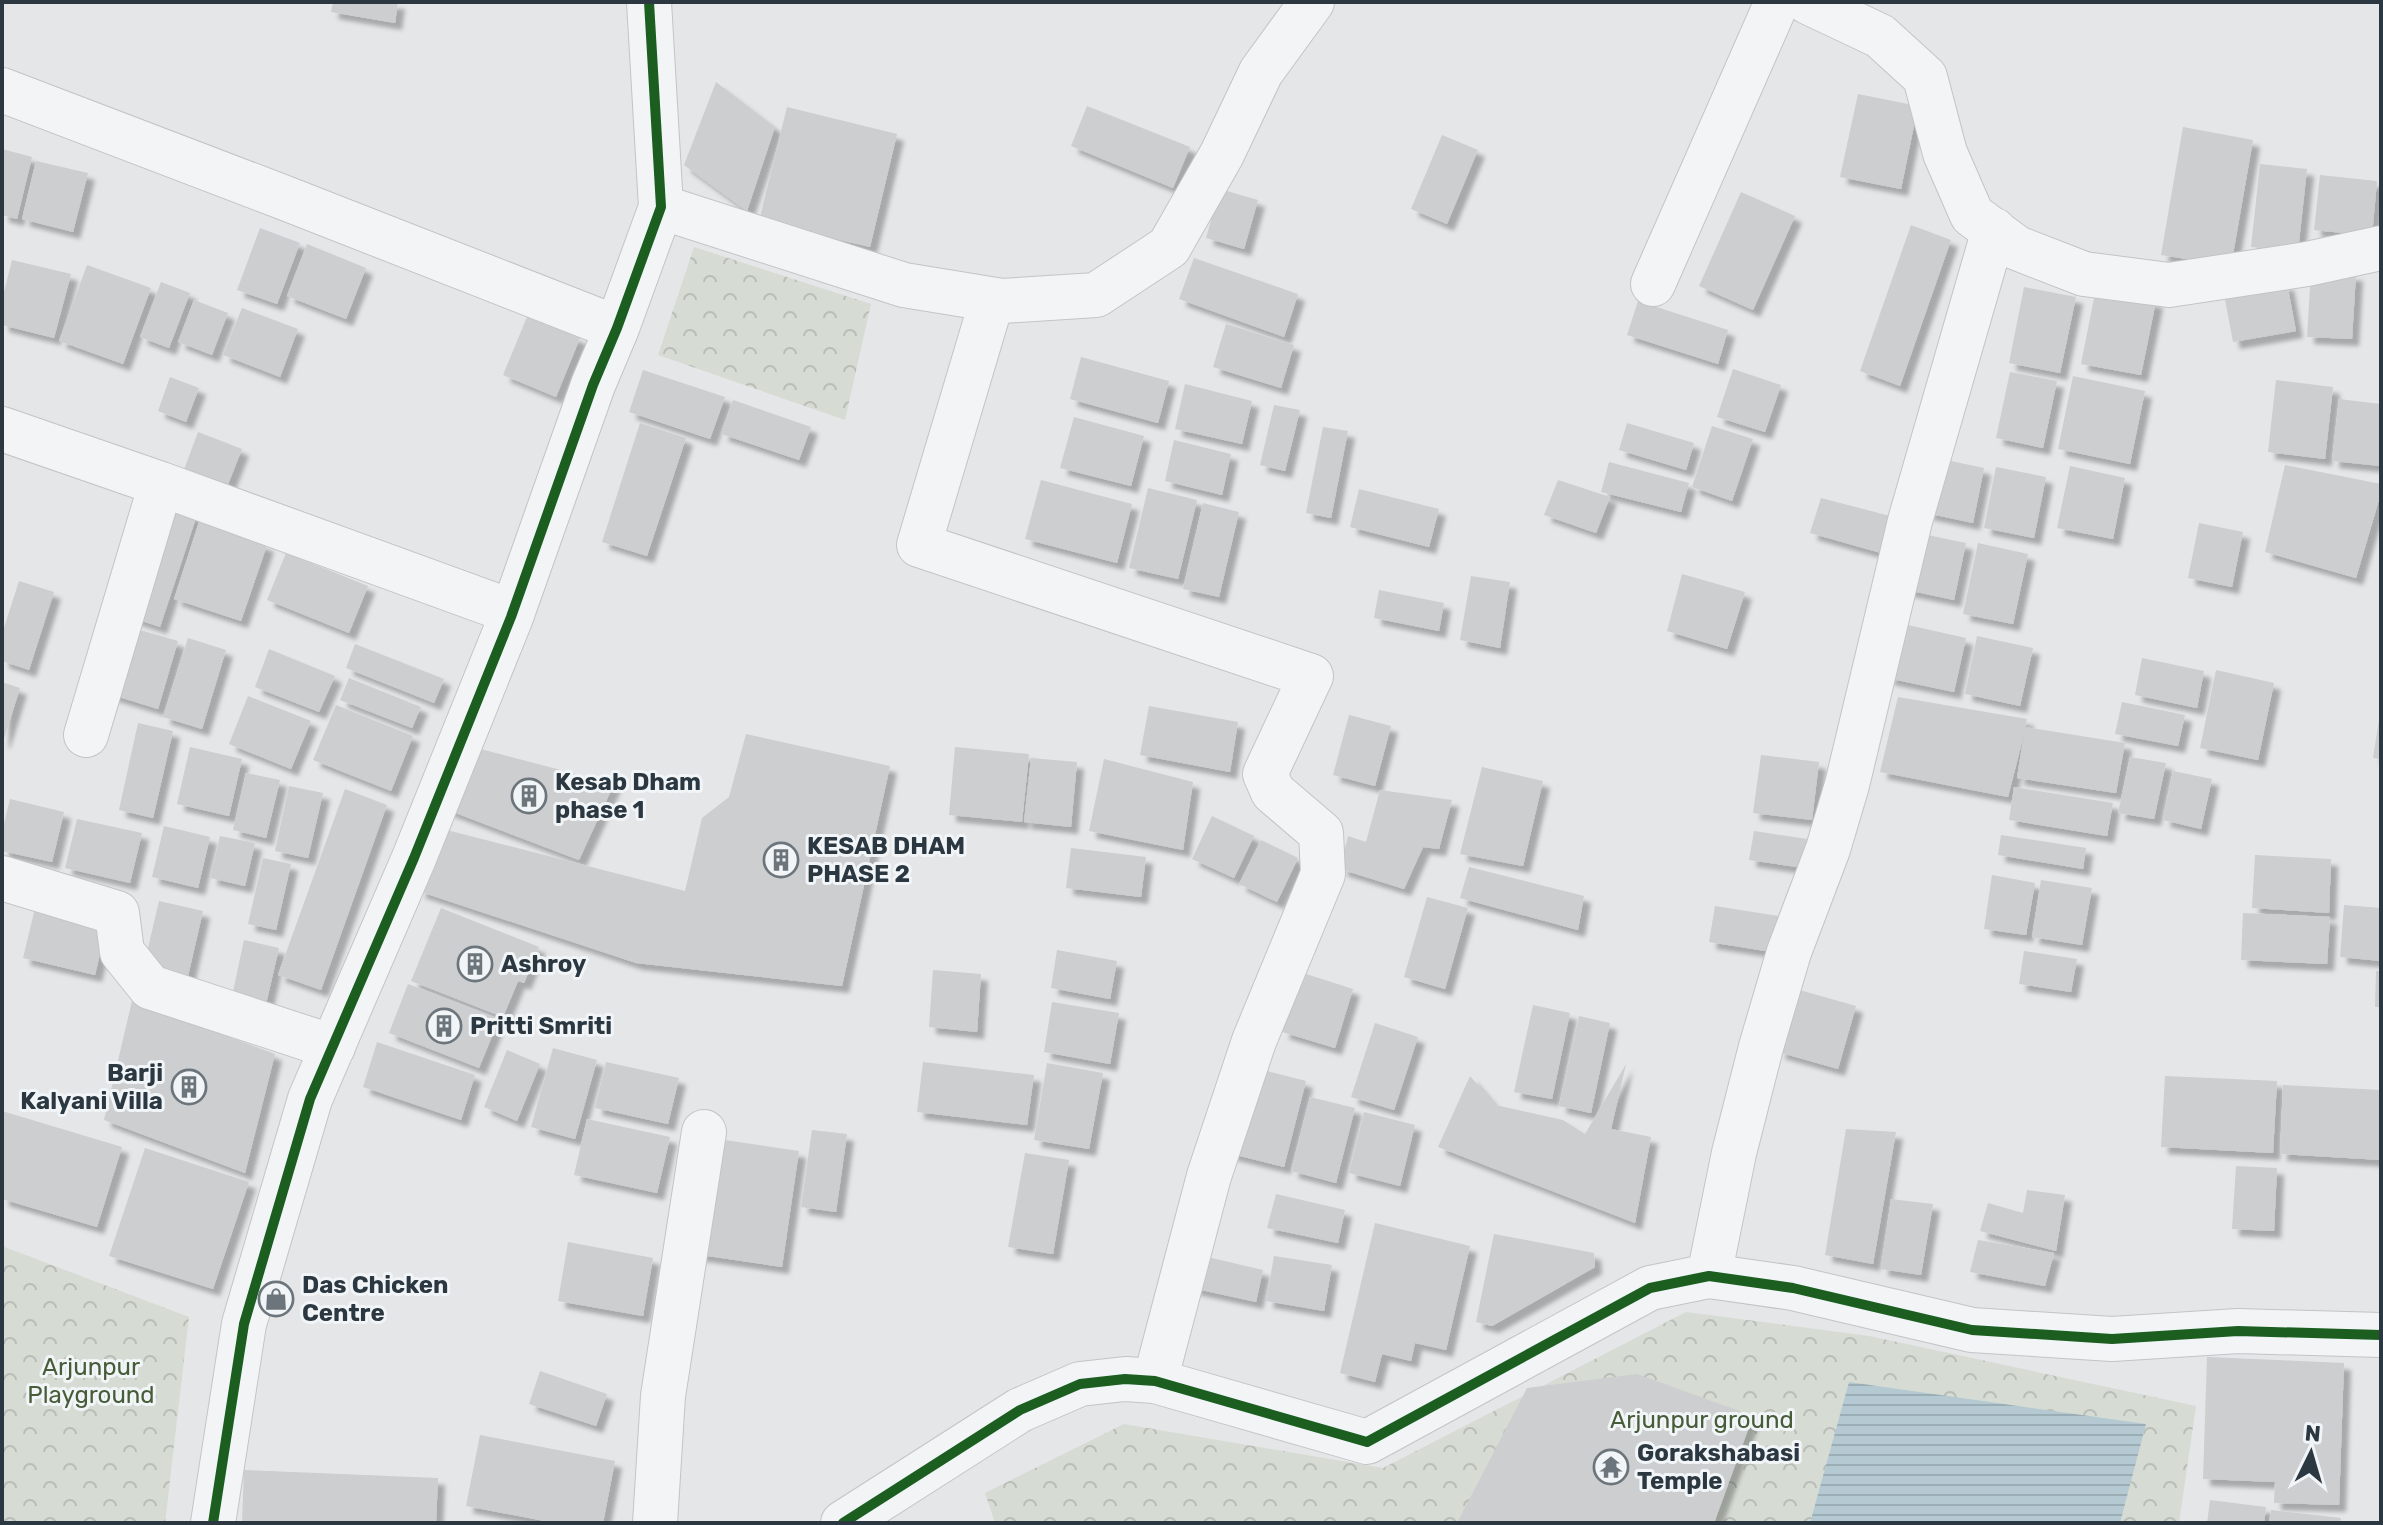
<svg xmlns="http://www.w3.org/2000/svg" width="2383" height="1525" font-family="Rubik,sans-serif">
  <style>
    .park { fill: url(#park-crowns) }
    .water { fill: url(#water-rules) }
    .building { fill: #ccced0; filter: url(#shadow) }
    .lines { fill: none; stroke-linecap: round; stroke-linejoin: round }
    .minor-casing { stroke: #c2c4c6; stroke-width: 46 }
    .tertiary-casing { stroke: #c2c4c6; stroke-width: 46 }
    .minor { stroke: #f3f4f5; stroke-width: 44 }
    .tertiary { stroke: #f3f4f5; stroke-width: 44 }
    .cycleway-casing { stroke: #f2f5f7; stroke-width: 15 }
    .cycleway { stroke: #1b5e20; stroke-width: 10 }
    .labels { text-anchor: middle; stroke-width: 6; stroke-linejoin: round; paint-order: stroke }
    .poi-label { font-size: 24px; font-weight: bold; fill: #2b3841; stroke: #f2f5f7; text-anchor: start }
    .park-label { font-size: 24px; fill: #475c39; stroke: #f2f5f7 }
  </style>
  <defs>
    <pattern id="park-crowns" width="20" height="18" patternUnits="userSpaceOnUse" patternTransform="scale(2)"><rect width="20" height="18" fill="#d6dcd4"/><path d="M2 6a3 3 0 1 1 6 0M12 15a3 3 0 1 1 6 0" fill="none" stroke="#b8beb7"/></pattern>
    <pattern id="water-rules" width="6" height="5" patternUnits="userSpaceOnUse" patternTransform="scale(2)"><rect width="6" height="5" fill="#b4c9d1"/><path d="M0 2.5h6" fill="none" stroke="#9badb5"/></pattern>
    <filter id="shadow"><feDropShadow dx="7" dy="7" stdDeviation="2" flood-color="#0004"/></filter>
  </defs>
  <rect width="100%" height="100%" fill="#e4e6e8"/>
  <path class="park" d="M694 247 871 304 845 420 658 355Z
    M2 1246 189 1317 165 1523H2Z
    M1686 1312 1869 1336 2196 1406 2179 1523H995L985 1493 1124 1424 1383 1468Z"/>
  <path class="water" d="M1849 1382 2146 1424 2120 1523H1810Z"/>
  <path class="building" d="M333 2H398L395 23 331 12Z
    M716 82 775 127 747 211 684 165Z
    M1858 94 1918 106 1901 189 1840 177Z
    M1087 106 1190 147 1173 188 1071 146Z
    M787 107 897 134 870 247 759 221Z
    M2183 127 2253 140 2231 266 2161 255Z
    M1442 135 1478 150 1447 224 1411 209Z
    M2 149 32 157 17 219 2 215Z
    M36 161 88 173 73 232 22 219Z
    M2260 164 2307 169 2298 251 2251 247Z
    M2320 175 2377 181 2372 236 2314 230Z
    M1220 189 1258 200 1244 249 1206 238Z
    M1741 192 1795 216 1753 310 1699 286Z
    M1911 225 1951 240 1900 386 1860 371Z
    M260 228 300 243 277 304 237 290Z
    M307 244 366 268 346 319 287 296Z
    M1194 258 1298 294 1284 337 1179 299Z
    M12 260 71 274 54 338 2 325V300Z
    M87 265 151 288 123 364 59 341Z
    M2311 271 2356 274 2352 339 2307 337Z
    M161 282 190 293 169 348 140 337Z
    M2287 283 2296 331 2233 342 2224 294Z
    M2024 287 2076 297 2060 373 2009 363Z
    M2096 288 2156 301 2141 375 2081 364Z
    M194 300 228 313 212 355 178 342Z
    M1638 301 1728 330 1718 364 1627 335Z
    M242 308 298 329 280 377 223 355Z
    M527 317 580 338 556 397 503 375Z
    M1226 324 1294 345 1281 388 1213 367Z
    M1081 357 1169 381 1158 423 1070 399Z
    M1733 369 1781 385 1765 432 1717 417Z
    M643 370 725 397 710 439 629 412Z
    M2010 372 2057 381 2043 448 1996 438Z
    M2073 376 2145 391 2130 464 2058 449Z
    M170 377 199 388 186 422 158 411Z
    M2276 380 2333 387 2325 459 2268 452Z
    M1185 384 1252 401 1242 444 1175 429Z
    M2339 399 2381 404V466L2332 461Z
    M733 400 811 427 799 460 721 434Z
    M1274 405 1300 410 1285 471 1260 465Z
    M1074 417 1144 436 1131 486 1060 468Z
    M640 423 686 438 647 556 602 542Z
    M1627 423 1694 443 1686 470 1619 450Z
    M1712 426 1753 439 1732 501 1692 487Z
    M1323 427 1348 431 1331 518 1306 513Z
    M198 432 242 449 225 492 182 475Z
    M1174 440 1231 454 1222 495 1165 481Z
    M1937 458 1984 468 1973 523 1926 513Z
    M1609 462 1689 483 1681 512 1601 492Z
    M2285 465 2381 484V493L2356 578 2265 552Z
    M2070 466 2125 478 2113 539 2057 528Z
    M1996 467 2046 477 2034 538 1984 528Z
    M1041 480 1132 504 1117 563 1025 539Z
    M1558 480 1610 497 1596 533 1544 515Z
    M1148 488 1197 500 1178 579 1129 568Z
    M1359 489 1439 509 1429 547 1350 527Z
    M1821 498 1898 518 1888 555 1810 533Z
    M1203 503 1239 512 1219 597 1183 589Z
    M167 505 197 515 160 627 130 617Z
    M199 522 267 545 241 621 174 599Z
    M2199 523 2243 532 2232 587 2188 578Z
    M1913 532 1966 543 1954 600 1902 589Z
    M1978 543 2028 554 2013 624 1963 614Z
    M286 553 368 586 349 633 267 600Z
    M1682 574 1745 592 1727 649 1667 631Z
    M1471 576 1510 582 1500 648 1460 640Z
    M19 581 54 592 29 670 2 661V634Z
    M1379 590 1444 603 1439 631 1374 618Z
    M1899 623 1966 638 1954 692 1887 678Z
    M126 626 178 641 158 709 106 693Z
    M1977 636 2033 648 2020 706 1965 694Z
    M188 638 226 650 202 729 163 717Z
    M355 644 444 679 434 703 346 668Z
    M269 649 335 676 319 712 255 687Z
    M2142 658 2204 671 2197 708 2135 695Z
    M2216 670 2274 683 2258 760 2200 748Z
    M349 678 421 707 412 728 340 700Z
    M2 682 20 688 3 742H2Z
    M248 696 311 721 291 769 229 744Z
    M1898 697 2027 719 2025 727 2125 743 2116 793 2017 778 2024 734 2008 797 1880 772Z
    M2122 702 2185 715 2178 746 2115 734Z
    M336 705 413 736 391 791 313 760Z
    M1149 706 1238 722 1230 772 1140 755Z
    M1349 715 1391 726 1375 786 1333 775Z
    M2379 720 2381 721V759L2373 758Z
    M138 723 173 731 153 818 119 810Z
    M746 734 890 766 842 986 636 963 418 891 443 829 685 891 702 818 729 797Z
    M190 747 242 759 229 816 177 804Z
    M473 747 614 784 579 860 445 809Z
    M955 747 1029 754 1022 822 949 815Z
    M1761 755 1819 762 1812 820 1753 813Z
    M2130 757 2166 763 2154 819 2118 813Z
    M1031 758 1077 762 1071 827 1024 822Z
    M1104 759 1193 782 1183 850 1089 831Z
    M1482 767 1543 781 1523 866 1460 854Z
    M2173 771 2212 779 2201 829 2163 820Z
    M246 773 280 780 266 838 233 830Z
    M289 786 323 793 308 858 275 851Z
    M2014 787 2113 803 2107 836 2009 820Z
    M345 789 387 805 321 990 278 975Z
    M1380 790 1452 800 1439 849 1423 847 1404 889 1340 869 1348 836 1366 842Z
    M10 799 64 812 52 862 2 851V832Z
    M1212 816 1254 836 1234 878 1192 859Z
    M77 819 142 833 130 883 65 868Z
    M164 826 210 837 198 888 152 877Z
    M1754 831 1807 839 1803 868 1749 860Z
    M2001 835 2086 848 2083 869 1998 855Z
    M220 836 255 843 245 886 210 878Z
    M1261 840 1298 858 1277 902 1239 884Z
    M1071 848 1146 857 1141 897 1066 888Z
    M2255 855 2331 859 2329 913 2252 908Z
    M263 858 291 864 276 930 248 924Z
    M1469 867 1584 896 1578 930 1460 898Z
    M1992 875 2035 883 2026 935 1984 929Z
    M2041 880 2092 888 2082 945 2032 937Z
    M1427 897 1468 908 1445 989 1404 977Z
    M159 901 203 911 188 976 144 965Z
    M36 904 108 920 95 975 23 958Z
    M2344 905 2381 908V961L2340 957Z
    M1715 906 1784 917 1778 953 1709 942Z
    M441 908 539 947 524 983 518 981 503 1017 411 981Z
    M2243 913 2330 917 2327 964 2241 960Z
    M244 940 279 948 266 1004 232 996Z
    M1057 950 1117 961 1110 999 1051 988Z
    M2024 951 2077 959 2071 992 2019 984Z
    M933 970 981 974 977 1032 929 1027Z
    M2376 971H2381V1007H2375Z
    M1300 972 1353 989 1335 1048 1282 1032Z
    M408 984 499 1019 479 1068 389 1033Z
    M1796 989 1856 1006 1838 1069 1778 1052Z
    M132 1001 275 1054 245 1173 104 1120Z
    M1052 1002 1119 1013 1110 1064 1044 1052Z
    M1533 1005 1570 1013 1552 1099 1514 1092Z
    M1579 1016 1610 1023 1591 1113 1559 1106Z
    M1375 1023 1418 1037 1394 1110 1351 1097Z
    M377 1042 475 1075 461 1120 363 1087Z
    M553 1048 597 1060 575 1139 531 1127Z
    M507 1050 540 1064 517 1121 484 1107Z
    M606 1062 679 1078 668 1124 595 1108Z
    M923 1062 1034 1075 1027 1125 917 1112Z
    M1047 1063 1103 1073 1089 1149 1034 1140Z
    M1626 1064 1611 1129 1651 1137 1635 1223 1438 1147 1470 1076 1495 1105 1563 1120 1585 1134Z
    M1251 1067 1306 1081 1284 1167 1228 1153Z
    M2165 1076 2277 1081 2273 1153 2161 1147Z
    M2283 1085 2381 1090V1160L2280 1154Z
    M1310 1097 1355 1108 1336 1183 1291 1171Z
    M2 1111 122 1147 97 1227 2 1199Z
    M1364 1112 1415 1125 1400 1186 1349 1173Z
    M587 1119 670 1137 657 1193 574 1175Z
    M1846 1129 1896 1132 1873 1264 1825 1255Z
    M812 1130 847 1134 836 1212 801 1207Z
    M711 1138 799 1151 782 1267 694 1254Z
    M145 1148 249 1182 213 1289 109 1256Z
    M1025 1153 1069 1160 1053 1254 1008 1247Z
    M2236 1166 2277 1168 2274 1231 2232 1229Z
    M2027 1190 2065 1195 2056 1251 1980 1231 1988 1203 2023 1213Z
    M1276 1194 1345 1210 1338 1243 1267 1228Z
    M1891 1199 1933 1204 1921 1275 1881 1269Z
    M1375 1223 1470 1246 1446 1350 1415 1343 1411 1361 1382 1354 1375 1382 1340 1373Z
    M1494 1234 1594 1253 1595 1267 1492 1326 1476 1322Z
    M1978 1240 2054 1253 2045 1286 1970 1272Z
    M568 1242 653 1258 643 1316 558 1301Z
    M1199 1255 1263 1270 1256 1302 1192 1288Z
    M1274 1256 1332 1265 1324 1311 1266 1301Z
    M2207 1357 2344 1363 2339 1505 2274 1503 2275 1482 2203 1479Z
    M540 1371 607 1394 596 1426 529 1404Z
    M1637 1374 1753 1416 1714 1523H1457L1527 1388Z
    M480 1435 615 1461 603 1523H555L466 1506Z
    M244 1470 438 1478 436 1523H242Z
    M2210 1500 2266 1507 2264 1523H2207Z
    M2271 1510 2341 1518 2340 1523H2269Z"/>
  <g class="lines">
    <g class="minor-casing">
      <path id="minor" d="M1808 2 1880 36 1925 77 1945 153 1972 215 2017 248 2084 274 2169 285 2307 264 2381 248
        M2 90 285 198 617 328
        M661 207 904 285 1002 301 1096 295 1169 247 1222 154 1261 72 1312 2
        M1653 284 1777 2
        M992 300 919 545 1311 676 1265 774 1273 792 1321 833 1323 874 1254 1041 1209 1176 1155 1381
        M2 429 161 484
        M86 735 161 484 513 612
        M2 878 117 913 122 952 150 987 333 1047
        M1709 1276 1734 1153 1761 1047 1789 952 1828 849 1847 785 1910 521 1994 230
        M213 1523 244 1324 310 1099 414 858 511 617 593 385 617 328 661 207 649 2
        M655 1523 663 1396 704 1132"/>
    </g>
    <g class="tertiary-casing">
      <path id="tertiary" d="M843 1523 1020 1410 1080 1384 1125 1379 1155 1381 1367 1442 1650 1288 1709 1276 1793 1288 1972 1330 2112 1339 2238 1331 2381 1335"/>
    </g>
    <use href="#minor" class="minor"/>
    <use href="#tertiary" class="tertiary"/>
    <g class="cycleway-casing">
      <path id="cycleway" d="M213 1523 244 1324 310 1099 414 858 511 617 593 385 617 328 661 207 649 2
        M843 1523 1020 1410 1080 1384 1125 1379 1155 1381 1367 1442 1650 1288 1709 1276 1793 1288 1972 1330 2112 1339 2238 1331 2381 1335"/>
    </g>
    <use href="#cycleway" class="cycleway"/>
  </g>
  <defs>
    <g id="building-ring" transform="scale(1.8)"><circle r="9.5" fill="#f2f5f7" stroke="#6c757b" stroke-width="1.5"/><path d="M-4-6H4V6H1V3H-1V6H-4ZM-2.5-4.3h1.7v1.8h-1.7ZM.8-4.3h1.7v1.8H.8ZM-2.5-1h1.7V.8h-1.7ZM.8-1h1.7V.8H.8Z" fill="#6c757b"/></g>
    <g id="shop-ring" transform="scale(1.8)"><circle r="9.5" fill="#f2f5f7" stroke="#6c757b" stroke-width="1.5"/><path d="M-5-2.5h2.3a2.7 3.5 0 0 1 5.4 0H5L5.5 6h-11ZM-1.5-2.5h3a1.5 2.3 0 0 0-3 0Z" fill="#6c757b"/></g>
    <g id="temple-ring" transform="scale(1.8)"><circle r="9.5" fill="#f2f5f7" stroke="#6c757b" stroke-width="1.5"/><path d="M0-6L5-2H3V0L6.5 2.5H4V6H1.5V3h-3V6H-4V2.5H-6.5L-3 0V-2H-5Z" fill="#6c757b"/></g>
  </defs>
  <g fill-rule="evenodd">
    <use href="#building-ring" x="529" y="796"/>
    <use href="#building-ring" x="781" y="860"/>
    <use href="#building-ring" x="475" y="964"/>
    <use href="#building-ring" x="444" y="1026"/>
    <use href="#building-ring" x="189" y="1087"/>
    <use href="#shop-ring" x="276" y="1299"/>
    <use href="#temple-ring" x="1611" y="1467"/>
  </g>
  <g class="labels">
    <g class="poi-label">
      <text x="555" y="790">Kesab Dham<tspan x="555" dy="28">phase 1</tspan></text>
      <text x="807" y="854">KESAB DHAM<tspan x="807" dy="28">PHASE 2</tspan></text>
      <text x="501" y="972">Ashroy</text>
      <text x="470" y="1034">Pritti Smriti</text>
      <text x="163" y="1081" text-anchor="end">Barji<tspan x="163" dy="28">Kalyani Villa</tspan></text>
      <text x="302" y="1293">Das Chicken<tspan x="302" dy="28">Centre</tspan></text>
      <text x="1637" y="1461">Gorakshabasi<tspan x="1637" dy="28">Temple</tspan></text>
    </g>
    <g class="park-label">
      <text x="91" y="1375">Arjunpur<tspan x="91" dy="28">Playground</tspan></text>
      <text x="1702" y="1428">Arjunpur ground</text>
    </g>
  </g>
  <rect width="2383" height="1525" fill="none" stroke="#2b3841" stroke-width="8"/>
  <g transform="translate(2311 1453) rotate(5)" stroke="#f2f5f7" stroke-width="6" paint-order="stroke">
  <path d="M0-6L14 30L0 20L-14 30Z" fill="#2b3841"/>
  <text y="-12" font-size="22" font-weight="bold" text-anchor="middle" fill="#2b3841">N</text>
  </g>
</svg>
